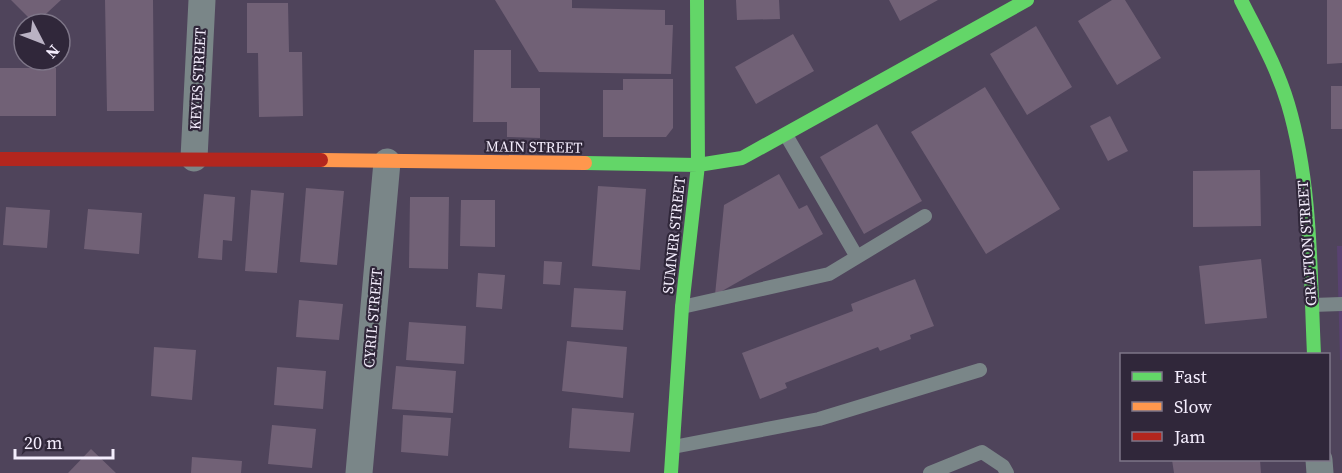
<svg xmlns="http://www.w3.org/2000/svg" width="1342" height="473" font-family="'Source Serif 4',serif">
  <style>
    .built { fill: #594271 }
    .building { fill: #716176 }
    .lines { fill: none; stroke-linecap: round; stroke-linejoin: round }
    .lane { stroke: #7a8688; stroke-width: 14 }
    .street { stroke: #7a8688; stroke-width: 27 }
    .fast { stroke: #63d668; stroke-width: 14 }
    .slow { stroke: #ff974d; stroke-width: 14 }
    .jam { stroke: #b3261e; stroke-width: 14 }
    .labels { text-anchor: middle; stroke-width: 4.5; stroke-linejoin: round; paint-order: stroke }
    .street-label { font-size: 15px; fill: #f4edfd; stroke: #30273a }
  </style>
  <rect width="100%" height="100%" fill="#4f445b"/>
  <path class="built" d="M1337 246H1342V360H1340Z"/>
  <path class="building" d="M11 0H61L35 24Z
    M105 0H153L154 111H107Z
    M495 0H572V8L665 10V25H673L671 74 539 72Z
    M736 0H779L780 19 737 20Z
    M889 0H938L900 21Z
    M1112 0H1125L1161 58 1117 85 1078 21Z
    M1327 0H1342V63L1327 64Z
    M247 3H288L289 52H302L303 116 259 117 258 53H247Z
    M1036 26 1072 87 1027 115 990 54Z
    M793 34 814 71 756 104 735 67Z
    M474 50H511V88H540V138L507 137V122H473Z
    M0 68H56V116H0Z
    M623 79H673V128L666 137H603V90H623Z
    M1331 86H1342V129H1331Z
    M985 87 1060 209 986 254 911 132Z
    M1110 116 1128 151 1108 161 1090 126Z
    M877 124 922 201 864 234 820 157Z
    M1260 170 1261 226 1193 227V171Z
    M779 174 799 209 807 205 823 234 715 295 724 205Z
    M598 186 646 189 640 270 592 266Z
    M306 188 344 191 337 265 300 262Z
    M251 190 284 193 277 273 245 271Z
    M204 194 235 197 232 241 223 240 222 260 198 258Z
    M410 197H449L448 269 409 268Z
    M461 200H495V247L460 246Z
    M6 207 50 210 47 248 3 245Z
    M88 209 142 213 139 254 84 249Z
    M1261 259 1267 318 1205 324 1199 266Z
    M544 261 562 262 560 285 543 284Z
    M478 273 505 275 502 309 476 307Z
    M915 279 934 326 910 335 911 339 880 351 878 347 785 383 787 388 760 399 742 353 853 311 851 304Z
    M574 288 626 291 623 330 571 327Z
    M299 300 343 304 339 340 296 337Z
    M409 322 466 326 464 364 406 360Z
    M567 341 627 347 623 398 562 391Z
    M154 347 196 350 192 400 151 396Z
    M396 366 456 371 453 413 392 409Z
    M277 367 326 371 323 409 274 405Z
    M572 408 634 413 630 452 569 448Z
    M403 415 451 418 448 456 401 452Z
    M272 425 316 429 312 468 268 464Z
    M91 449 116 473H68Z
    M192 457 242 461 241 473H191Z
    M1172 460H1260L1261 473H1174Z"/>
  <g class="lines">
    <path class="lane" d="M786 135 857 257
      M1312 305 1342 304
      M682 307 829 274 925 216
      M673 447 819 419 980 370
      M930 473 982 452 1003 466 1007 473"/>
    <path class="street" d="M194 158 202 0
      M1319 460 1320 473
      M359 473 387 162"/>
    <path class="fast" d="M1241 0C1258 34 1277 67 1288 104 1312 185 1310 271 1314 354
      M585 163 698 165 742 158 1027 0
      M671 473 682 307 698 165 697 0"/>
    <path class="slow" d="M321 160 585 163"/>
    <path class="jam" d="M0 159 321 160"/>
  </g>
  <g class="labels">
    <g class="street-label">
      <text transform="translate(198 79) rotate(-87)" y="5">KEYES STREET</text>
      <text transform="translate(534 147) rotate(1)" y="5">MAIN STREET</text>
      <text transform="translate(674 235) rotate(-84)" y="5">SUMNER STREET</text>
      <text transform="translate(1307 243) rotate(-94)" y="5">GRAFTON STREET</text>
      <text transform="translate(373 318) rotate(-85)" y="5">CYRIL STREET</text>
    </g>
  </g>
  <rect x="1120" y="353" width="210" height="108" fill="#30273a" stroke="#7e7688" stroke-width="1.5"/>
  <rect x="1132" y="372" width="30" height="9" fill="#63d668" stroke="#7e7688" stroke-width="1.5"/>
  <text x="1174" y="383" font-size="18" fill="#f4edfd">Fast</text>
  <rect x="1132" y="402" width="30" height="9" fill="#ff974d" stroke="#7e7688" stroke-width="1.5"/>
  <text x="1174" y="413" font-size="18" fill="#f4edfd">Slow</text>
  <rect x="1132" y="432" width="30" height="9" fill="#b3261e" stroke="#7e7688" stroke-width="1.5"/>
  <text x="1174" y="443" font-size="18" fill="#f4edfd">Jam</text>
  <g transform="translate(42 42) rotate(132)"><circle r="28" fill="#30273a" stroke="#7e7688" stroke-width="1.5"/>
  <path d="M0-4.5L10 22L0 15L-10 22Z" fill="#bab2c4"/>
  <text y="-9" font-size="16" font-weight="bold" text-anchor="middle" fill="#f4edfd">N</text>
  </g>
  <path d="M15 449v9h98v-9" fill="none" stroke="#f4edfd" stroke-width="3"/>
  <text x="24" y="449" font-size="18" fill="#f4edfd" stroke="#30273a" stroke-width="4.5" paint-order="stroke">20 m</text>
</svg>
